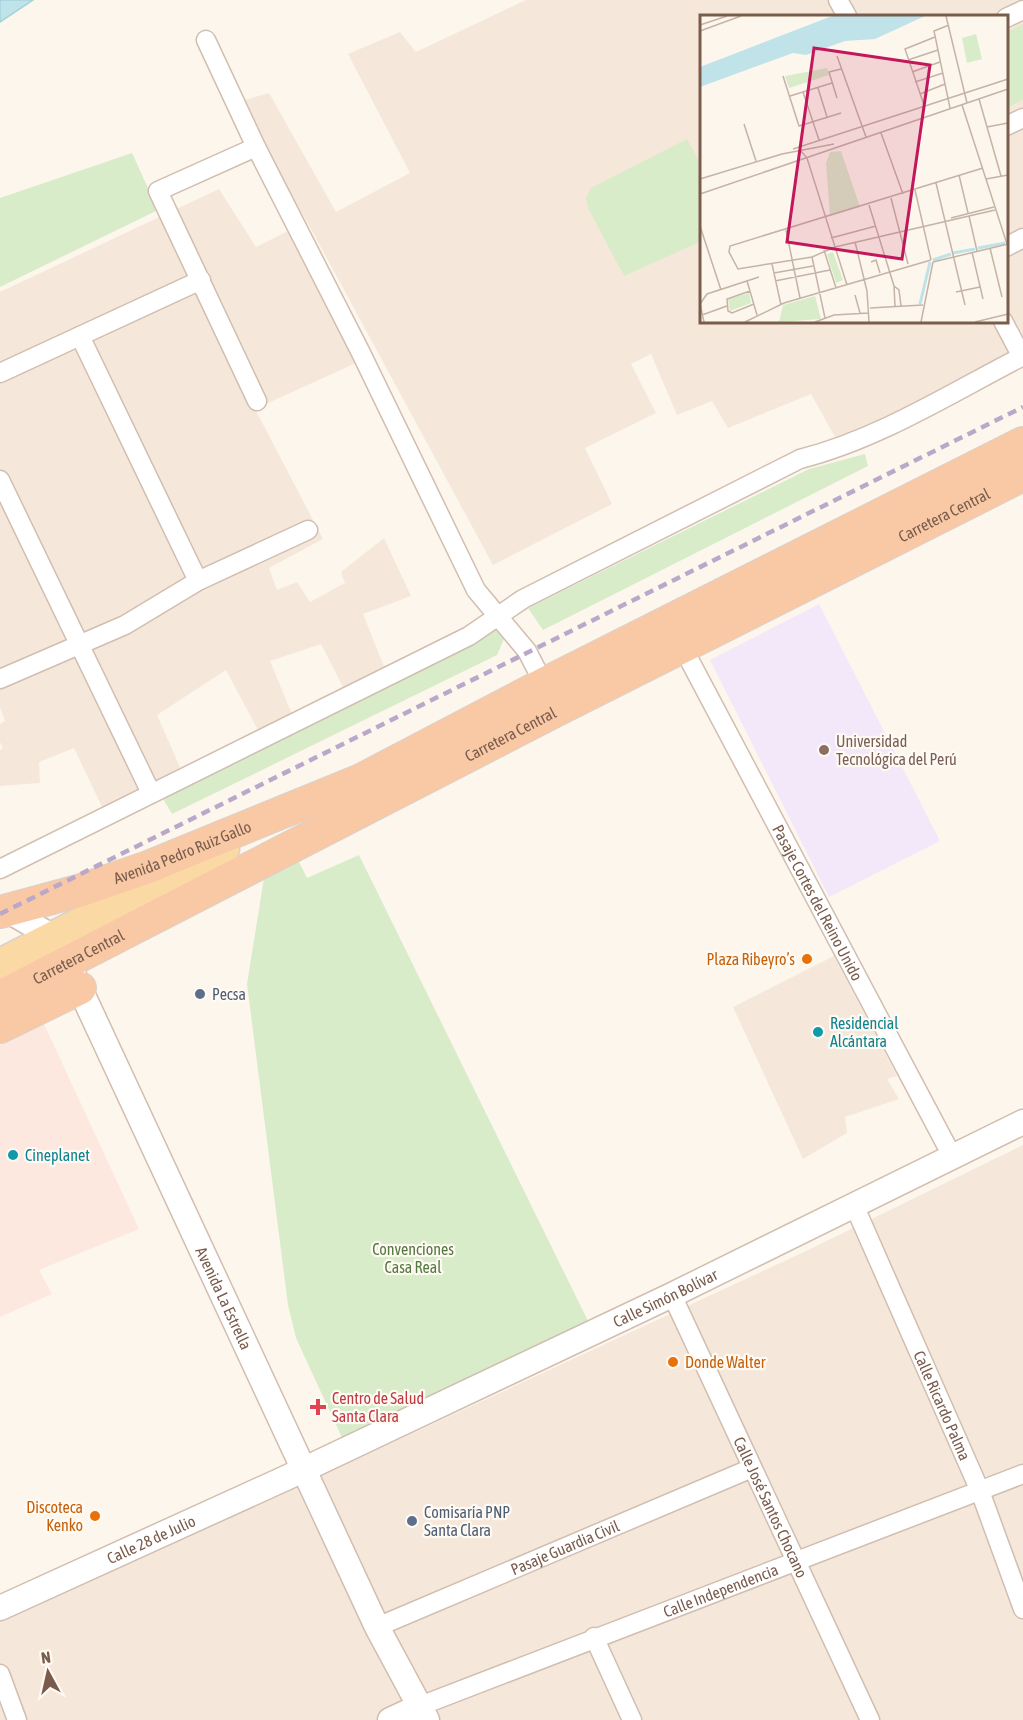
<svg xmlns="http://www.w3.org/2000/svg" width="1023" height="1720" font-family="'Asap Condensed',sans-serif">
  <style>
    .residential { fill: #f5e8da; fill-rule: evenodd }
    .commercial { fill: #fde8e0 }
    .education { fill: #f3e8fa }
    .green { fill: #d8ecc9 }
    .water { fill: #bfe3e8; stroke: #a5d3da; stroke-width: 1.5 }
    .lines { fill: none; stroke-linecap: round; stroke-linejoin: round }
    .minor-casing { stroke: #d1beb0; stroke-width: 21 }
    .tertiary-casing { stroke: #d1beb0; stroke-width: 27 }
    .primary-casing { stroke: #dad1cd; stroke-width: 33 }
    .trunk-casing { stroke: #dad1cd; stroke-width: 34 }
    .minor { stroke: #fff; stroke-width: 18 }
    .tertiary { stroke: #fff; stroke-width: 24 }
    .primary { stroke: #fbd9a5; stroke-width: 30 }
    .trunk { stroke: #f9c8a4; stroke-width: 32 }
    .rail { stroke: #b9a8c9; stroke-width: 4.5; stroke-dasharray: 9 6; stroke-linecap: butt }
    .education-dot { fill: #8d6e63; stroke: #fffaf3; stroke-width: 2 }
    .food-dot { fill: #e8710a; stroke: #fffaf3; stroke-width: 2 }
    .service-dot { fill: #5c6f8a; stroke: #fffaf3; stroke-width: 2 }
    .culture-dot { fill: #0f9aa8; stroke: #fffaf3; stroke-width: 2 }
    .health-dot { fill: #e0444e; stroke: #fffaf3; stroke-width: 2 }
    .labels { text-anchor: middle; stroke-width: 4.5; stroke-linejoin: round; paint-order: stroke }
    .street-label { font-size: 16px; fill: #7a5c4d; stroke: #fffaf3 }
    .education-label { font-size: 16px; fill: #785e54; stroke: #fffaf3; text-anchor: start }
    .food-label { font-size: 16px; fill: #c56008; stroke: #fffaf3; text-anchor: end }
    .service-label { font-size: 16px; fill: #4e5e75; stroke: #fffaf3; text-anchor: start }
    .culture-label { font-size: 16px; fill: #0d838f; stroke: #fffaf3; text-anchor: start }
    .park-label { font-size: 16px; fill: #537a41; stroke: #fffaf3 }
    .health-label { font-size: 16px; fill: #be3a42; stroke: #fffaf3; text-anchor: start }
    .inset-river { fill: none; stroke: #bfe3e8; stroke-width: 3 }
    .inset-road { fill: none; stroke: #c5b3a7; stroke-width: 1.5 }
    .view { fill: #c2185b; fill-opacity: 0.15; stroke: #c2185b; stroke-width: 3 }
    .inset-edge { fill: none; stroke: #7a5c4d; stroke-width: 3 }
  </style>
  <rect width="100%" height="100%" fill="#fdf6ec"/>
  <path class="residential" d="M526 0H1023V347L839 444 811 394 728 428 712 401 677 415 651 354 631 364 656 413 585 448 612 504 493 565 311 229 237 102 269 93 336 212 410 173 348 54 400 32 416 52ZM702 16H1006V321H702Z
    M219 189 256 247 288 231 356 363 255 409 323 539 269 568 277 590 297 582 310 602 345 583 341 572 384 538 411 596 363 614 385 669 346 693 321 644 270 661 294 719 260 734 226 670 157 715 183 774 103 809 74 748 39 762 40 783 0 786V750L3 748 0 742V724L5 721 0 707V292Z
    M834 956 897 1076 887 1079 899 1099 845 1117 847 1133 803 1159 733 1007Z
    M1023 1145V1720H0V1620L288 1491 806 1251Z"/>
  <path class="commercial" d="M44 1024 139 1229 39 1270 52 1294 0 1317V1045Z"/>
  <path class="education" d="M819 604 940 841 829 897 710 660Z"/>
  <path class="green" d="M1023 24V100L1007 108V32Z
    M687 139 702 167V241L624 276 588 208 586 198 591 188Z
    M132 153 158 210 0 287V198Z
    M865 454 868 466 543 630 528 608 809 469Z
    M498 625 507 632 497 655 172 814 162 797Z
    M359 855 589 1323 558 1339H548L473 1375 470 1382 344 1442 296 1338 288 1305 247 984 264 878 298 860 307 878Z"/>
  <path class="water" d="M0 0H33L0 22Z"/>
  <g class="lines">
    <g class="minor-casing">
      <g id="minor">
        <path d="M838 0 847 16"/>
        <path d="M1006 18 1023 10"/>
        <path d="M206 40 256 147 361 353 476 590 527 651 547 690"/>
        <path d="M1006 126 1023 118"/>
        <path d="M256 147 158 191 257 401"/>
        <path d="M1006 247 1023 238"/>
        <path d="M1003 321 1022 357"/>
        <path d="M80 336 198 581"/>
        <path d="M0 373 201 280"/>
        <path d="M0 480 151 793"/>
        <path id="s1" d="M683 648 952 1156"/>
        <path d="M0 679 125 625 198 581 308 530"/>
        <path d="M0 869 469 636 523 599 800 459C879 439 951 393 1023 356"/>
        <path id="s2" d="M854 1205 980 1491 1023 1609"/>
        <path id="s3" d="M672 1295 870 1720"/>
        <path id="s4" d="M377 1627 752 1468"/>
        <path d="M594 1637 632 1720"/>
        <path d="M0 1674 17 1720"/>
        <path id="s5" d="M420 1706 1023 1474"/>
      </g>
    </g>
    <g class="tertiary-casing">
      <g id="tertiary">
        <path id="s6" d="M7 910 53 937 68 963 377 1627 427 1720"/>
        <path id="s7" d="M0 1608 288 1477 672 1295 1023 1122"/>
        <path d="M390 1720 420 1706"/>
      </g>
    </g>
    <g class="primary-casing">
      <path id="primary" d="M0 964 224 849"/>
    </g>
    <g class="trunk-casing">
      <g id="trunk">
        <path id="s8" d="M0 912 78 891 148 867 361 780 544 684 1023 443"/>
        <path id="s9" d="M0 997 557 710 1023 475"/>
        <path d="M0 1027 80 988"/>
      </g>
    </g>
    <use href="#minor" class="minor"/>
    <use href="#tertiary" class="tertiary"/>
    <use href="#primary" class="primary"/>
    <use href="#trunk" class="trunk"/>
    <path class="rail" d="M0 914 1023 407"/>
  </g>
  <circle class="education-dot" cx="824" cy="750" r="6"/>
  <g class="food-dot">
    <circle cx="807" cy="959" r="6"/>
    <circle cx="673" cy="1362" r="6"/>
    <circle cx="95" cy="1516" r="6"/>
  </g>
  <g class="service-dot">
    <circle cx="200" cy="994" r="6"/>
    <circle cx="412" cy="1521" r="6"/>
  </g>
  <g class="culture-dot">
    <circle cx="818" cy="1032" r="6"/>
    <circle cx="13" cy="1155" r="6"/>
  </g>
  <path class="health-dot" d="M315 1398h6v6h6v6h-6v6h-6v-6h-6v-6h6z"/>
  <g class="labels">
    <g class="street-label">
      <text dy="6" stroke="none"><textPath href="#s9" startOffset="1060">Carretera Central</textPath></text>
      <text dy="6" stroke="none"><textPath href="#s9" startOffset="574">Carretera Central</textPath></text>
      <text dy="6" stroke="none"><textPath href="#s8" startOffset="192">Avenida Pedro Ruiz Gallo</textPath></text>
      <text dy="6" stroke="none"><textPath href="#s1" startOffset="288">Pasaje Cortes del Reino Unido</textPath></text>
      <text dy="6" stroke="none"><textPath href="#s9" startOffset="88">Carretera Central</textPath></text>
      <text dy="6" stroke="none"><textPath href="#s6" startOffset="453">Avenida La Estrella</textPath></text>
      <text dy="6" stroke="none"><textPath href="#s7" startOffset="734">Calle Simón Bolívar</textPath></text>
      <text dy="6" stroke="none"><textPath href="#s2" startOffset="219">Calle Ricardo Palma</textPath></text>
      <text dy="6" stroke="none"><textPath href="#s3" startOffset="234">Calle José Santos Chocano</textPath></text>
      <text dy="6" stroke="none"><textPath href="#s7" startOffset="166">Calle 28 de Julio</textPath></text>
      <text dy="6" stroke="none"><textPath href="#s4" startOffset="204">Pasaje Guardia Civil</textPath></text>
      <text dy="6" stroke="none"><textPath href="#s5" startOffset="322">Calle Independencia</textPath></text>
    </g>
    <g class="education-label">
      <text x="836" y="747">Universidad<tspan x="836" dy="18">Tecnológica del Perú</tspan></text>
    </g>
    <g class="food-label">
      <text x="795" y="965">Plaza Ribeyro’s</text>
      <text x="685" y="1368" text-anchor="start">Donde Walter</text>
      <text x="83" y="1513">Discoteca<tspan x="83" dy="18">Kenko</tspan></text>
    </g>
    <g class="service-label">
      <text x="212" y="1000">Pecsa</text>
      <text x="424" y="1518">Comisaría PNP<tspan x="424" dy="18">Santa Clara</tspan></text>
    </g>
    <g class="culture-label">
      <text x="830" y="1029">Residencial<tspan x="830" dy="18">Alcántara</tspan></text>
      <text x="25" y="1161">Cineplanet</text>
    </g>
    <g class="park-label">
      <text x="413" y="1255">Convenciones<tspan x="413" dy="18">Casa Real</tspan></text>
    </g>
    <g class="health-label">
      <text x="332" y="1404">Centro de Salud<tspan x="332" dy="18">Santa Clara</tspan></text>
    </g>
  </g>
  <g transform="translate(700 15)">
    <rect width="308" height="308" fill="#fdf6ec"/>
    <path d="M276 19 282 44 267 48 262 23ZM127 53 129 60 89 73 85 61ZM141 136 160 192 130 201 126 148 130 137ZM133 237 143 265 136 268 127 239ZM49 278 51 288 30 296 28 284ZM115 281 121 304 79 307 83 290Z" fill="#d8ecc9"/>
    <path d="M132 1H225L175 24 145 26 106 40 93 38 0 72V52Z" fill="#bfe3e8"/>
    <path class="inset-river" d="M278 233 305 228M253 238 275 234M233 245 251 239M220 289 230 247"/>
    <path class="inset-road" d="M246 1 267 88M0 10 27 1M249 10 234 16 250 93M0 16 41 1M137 41 166 122M208 45 238 35M212 57 240 47M83 61 99 111 141 98M215 67 243 58M118 73 127 102M103 77 119 125M220 79 245 69M90 81 132 68M137 83 129 57 141 54M279 84 301 161M224 90 205 34 235 22M262 90 307 229M44 109 56 146M287 112 308 108M181 118 203 179M93 134 308 64M101 136 107 143 147 270M283 153 30 231 29 237 38 254 112 242 135 232 295 195M259 160 268 198M0 164 82 139 134 129M286 164 308 160M236 168 265 290M215 175 231 245M0 179 308 74M191 183 208 249M169 190 194 271 195 291M269 201 277 236M251 203 294 192M0 211 21 275M86 215 100 283M131 223 176 211M155 227 167 276 169 307M290 233 302 282M124 235 136 273M272 237 283 284M112 242 125 303M171 247 176 245 180 258M233 247 308 229M72 249 81 290M74 258 113 251M47 266 57 300M75 266 130 255M194 271 199 275 201 291M50 276 27 284 28 296 32 298 54 289M256 277 280 272M155 280 160 298M170 293 223 290M2 300 27 291M4 307 0 289 7 279 59 262M45 307 84 288 231 245M115 307 134 300 168 298M221 307 233 247M275 307 308 299"/>
    <path class="view" d="M114 33 230 50 202 244 87 227Z"/>
    <rect width="308" height="308" class="inset-edge"/>
  </g>
  <g transform="translate(48 1672) rotate(352)" stroke="#fffaf3" stroke-width="4.5" paint-order="stroke">
  <path d="M0-4.5L10 22L0 15L-10 22Z" fill="#7a5c4d"/>
  <text y="-9" font-size="16" font-weight="bold" text-anchor="middle" fill="#7a5c4d">N</text>
  </g>
</svg>
